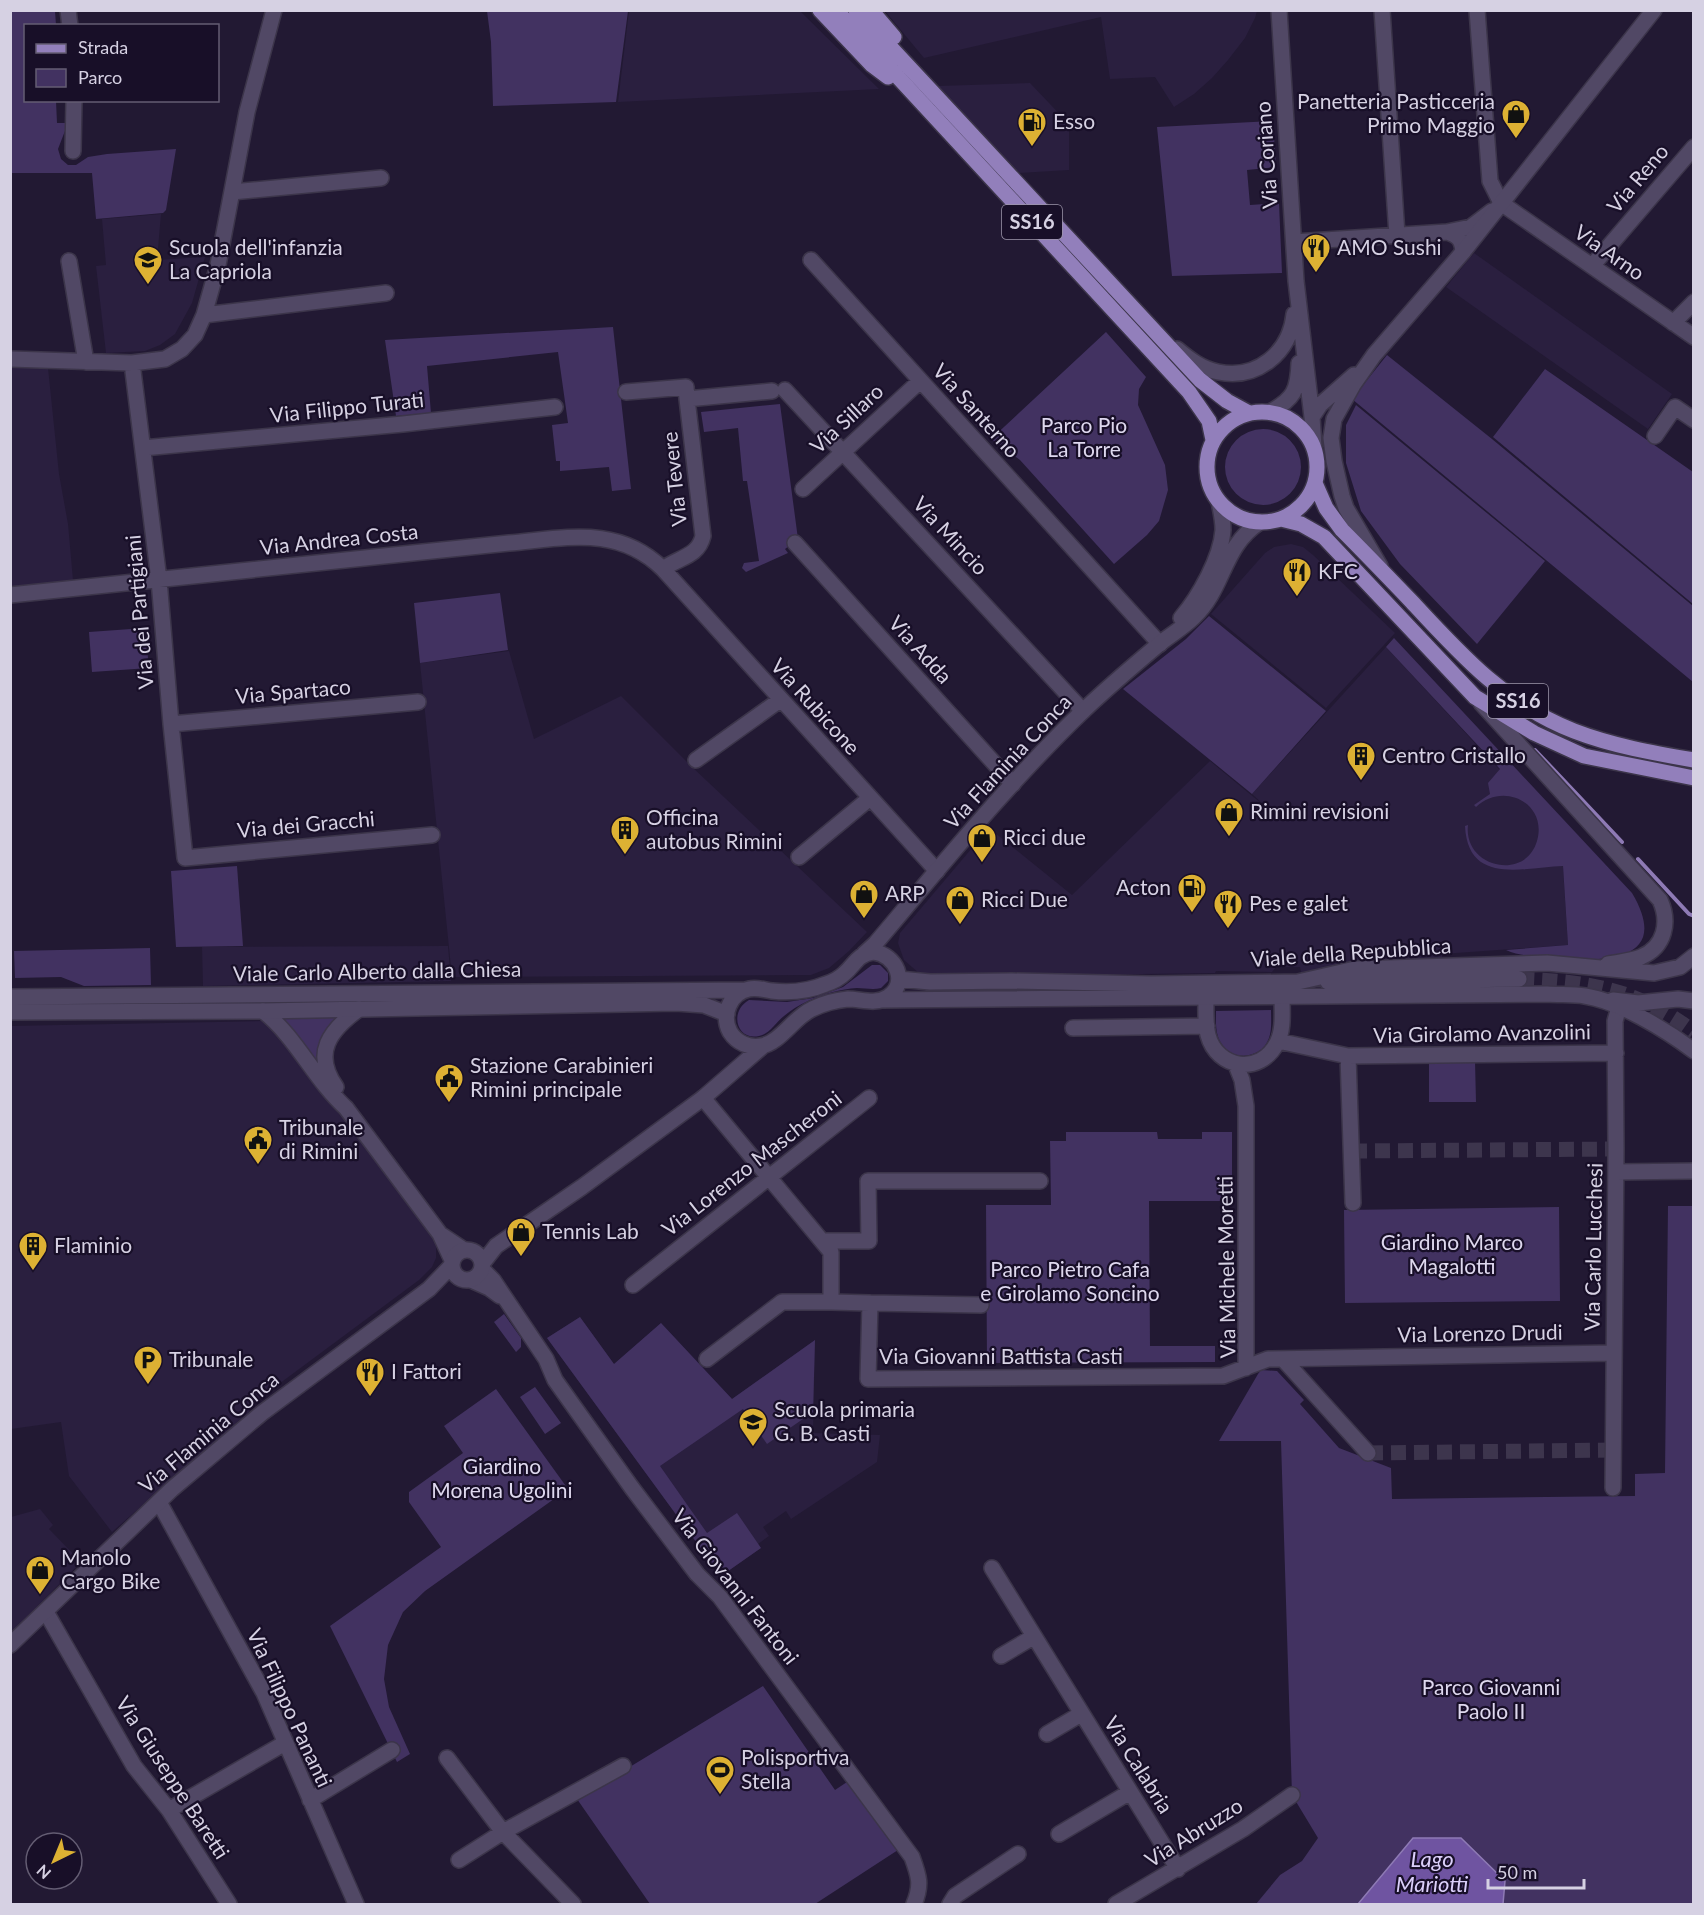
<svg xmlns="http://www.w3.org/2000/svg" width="1704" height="1915" font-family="Lato,sans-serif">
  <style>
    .built { fill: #2a1f3f }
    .green { fill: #423261 }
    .water { fill: #6f54a1; stroke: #8e7ab5; stroke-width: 1.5 }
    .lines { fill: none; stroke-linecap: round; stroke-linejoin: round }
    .stream { stroke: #8e7ab5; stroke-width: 4 }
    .street-tunnel { stroke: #3d354d; stroke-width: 15; stroke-dasharray: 15 8; stroke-linecap: butt }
    .secondary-tunnel { stroke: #3d354d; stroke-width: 15; stroke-dasharray: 15 8; stroke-linecap: butt }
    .street-casing { stroke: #3c354a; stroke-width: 18 }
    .secondary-casing { stroke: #3c354a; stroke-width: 18 }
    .primary-casing { stroke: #3c354a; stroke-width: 18 }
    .street { stroke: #514865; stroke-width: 15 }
    .secondary { stroke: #514865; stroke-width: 15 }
    .primary { stroke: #927fbb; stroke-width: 15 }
    .labels { text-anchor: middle; stroke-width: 4.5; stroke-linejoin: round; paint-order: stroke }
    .shield { fill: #180f28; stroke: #9d97ab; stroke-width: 1.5 }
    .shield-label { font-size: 20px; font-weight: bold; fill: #d6d1e3 }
    .poi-label { font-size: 21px; fill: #d6d1e3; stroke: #180f28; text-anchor: start }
    .street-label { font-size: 21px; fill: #d6d1e3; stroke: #180f28 }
    .park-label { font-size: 21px; fill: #ded8ee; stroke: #180f28 }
    .water-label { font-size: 22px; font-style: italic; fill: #dbcffa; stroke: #180f28 }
  </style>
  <rect width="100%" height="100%" fill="#221933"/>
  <path class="built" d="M629 11H800L879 89 618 102Z
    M885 11H1257L1255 18 1245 38 1228 60 1212 78 1194 94 1174 107 1155 77 1110 79 1101 17 924 58Z
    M1030 83 1069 124V170L1019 173 938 86Z
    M161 214 157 260 205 257 192 303 175 334 160 345 145 351 106 353 96 266 106 265 102 219Z
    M1474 253 1672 394 1648 429 1446 287Z
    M11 366 48 368 59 474 68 524 73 580 11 588Z
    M1291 544 1303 547 1313 555 1395 633 1326 708 1211 614 1265 553 1274 547Z
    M1386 647 1561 836 1568 945 1442 954 1443 969 1301 972 1300 967H1276L1272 972 1216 971 1215 973 929 977 920 974 904 960 898 943 900 933 989 828 1072 895 1210 761 1274 814 1252 794Z
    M509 651 534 739 621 696 691 766 867 932 849 951 829 968 811 975 452 977 420 663Z
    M448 946 451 981 203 986 202 947Z
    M263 1021 285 1037 432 1236 436 1243V1258L432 1267 419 1280 248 1407 241 1398 250 1411 112 1532 69 1476 61 1422 11 1429 10 1026Z
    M580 1317 614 1364 661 1323 732 1399 815 1340 813 1433 880 1435 877 1462 791 1519 786 1511 763 1527 769 1536 758 1544 761 1548 721 1576 547 1338Z
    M40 1509 53 1525 49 1529 81 1562 11 1633V1517Z"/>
  <path class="green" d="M10 11H57H55L56 25 26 26V100L56 101 57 123H68L58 149 61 159 68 165H76L88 157 107 154 176 149 166 210 163 213 96 219 92 173H11Z
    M487 11H628L616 102 493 106 491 42Z
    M1273 121 1276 167 1247 170 1250 205 1279 203 1282 273 1172 276 1157 127Z
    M613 327 631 489 612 491 609 467 560 471V461H556L552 425 568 423 558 352 427 366 431 413 396 416 385 340Z
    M1106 332 1146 377 1139 389 1138 405 1165 465 1168 490 1159 521 1147 535 1114 564 1020 460 991 439Z
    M1387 355 1492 439 1693 606V682L1352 399Z
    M1545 369 1693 472V604L1493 437Z
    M780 404 798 539 785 549 788 553 746 572 742 568 744 563 759 561 747 481H743L738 428 704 432 701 412Z
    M1356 405 1545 561 1477 644 1400 564 1361 511 1346 463V425Z
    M1225 467a38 38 0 1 1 76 0a38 38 0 1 1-76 0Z
    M500 593 508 650 420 663 414 603Z
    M1209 616 1326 711 1252 794 1123 689 1186 639Z
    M145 628 149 668 92 672 89 632Z
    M1394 638 1632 893C1673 962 1603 962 1555 958 1539 956 1521 957 1506 950L1568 945 1563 866C1524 867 1468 886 1465 826L1468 825C1463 867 1525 882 1537 841 1548 803 1503 781 1476 807L1474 805 1490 794 1488 783 1500 769 1386 647Z
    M237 866 243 946 176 947 171 871Z
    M150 948 151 985 84 986 61 977 15 978 14 951Z
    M872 965H880L888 973V981L881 988C873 990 865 988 857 988 841 989 823 994 808 1001 799 1005 791 1010 784 1016 776 1022 770 1034 759 1036 736 1041 729 1011 749 1000L787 1002 813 998 843 987Z
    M1271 1010C1271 1020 1272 1030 1269 1038 1262 1059 1232 1062 1221 1043 1215 1033 1216 1023 1216 1011Z
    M341 1016C326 1034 318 1042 317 1065L283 1018Z
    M1429 1061H1475L1476 1102H1429Z
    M1066 1132H1157L1158 1139H1202V1132H1232V1201H1149L1150 1346H1215V1362L987 1363 986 1205H1051L1050 1141H1066Z
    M1668 1206H1693V1904H1256L1280 1875 1302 1861 1318 1838 1292 1795 1281 1441H1219L1258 1374 1261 1370 1277 1371 1304 1400 1300 1404 1339 1448 1391 1468 1392 1499 1635 1496V1474L1665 1473Z
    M1559 1207 1560 1301 1345 1303 1344 1210Z
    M504 1314 521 1338V1347L516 1352 494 1322Z
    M580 1317 614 1364 661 1323 732 1399 815 1340 813 1412 767 1444 743 1409 660 1466 707 1533 737 1513 761 1548 721 1576 547 1338Z
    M535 1387 561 1423 545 1434 520 1397Z
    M496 1389 568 1489 425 1591 403 1612 388 1645 384 1679 389 1707 410 1754 397 1762 330 1626 441 1547 409 1502V1492L463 1453 444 1426Z
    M763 1686 835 1790 847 1782 898 1850 815 1904H650L577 1799Z"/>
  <path class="water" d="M1413 1838H1461L1505 1881 1503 1904H1358Z"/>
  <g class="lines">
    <path class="stream" d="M1535 750 1622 842
      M1638 859 1689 914 1694 916"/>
    <path class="street-tunnel" d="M1352 1151 1616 1149
      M1368 1453 1613 1450"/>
    <path class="secondary-tunnel" d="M1519 979C1590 982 1635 988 1694 1032"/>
    <g class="street-casing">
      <path id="street" d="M68 10 70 26
        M1382 10 1397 235
        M1477 10 1490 181 1501 203 1694 337
        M73 151 74 100
        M232 192 381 178
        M1447 232 1471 227 1492 211
        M1294 242 1447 232C1459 236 1462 240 1463 252
        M811 260 1160 644
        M69 261 86 362
        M1592 266 1694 147
        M204 315 386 293
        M1673 323 1694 302
        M10 359 132 363 165 359 182 349 195 335 204 315 218 265 247 112 274 10
        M132 363 159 580 171 724 185 858 432 835
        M785 390 1083 711
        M626 392 686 387 687 399
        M1655 436 1675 407 1694 420
        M143 448 403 424 555 407
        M803 489 920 381
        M795 543 1013 784
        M663 569C679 557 698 557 703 536L687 399 772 391
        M10 595 509 543C567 538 618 525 663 569L937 871
        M171 724 418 702
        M696 760 780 700
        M799 857 870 798
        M1206 998C1206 1010 1205 1023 1208 1035 1217 1069 1260 1076 1277 1043 1284 1029 1282 1013 1282 997
        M263 1011C297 1038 314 1079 346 1108L440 1234 452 1260
        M1073 1028 1207 1026
        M1278 1041 1348 1056 1353 1203
        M1348 1056 1616 1053
        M1236 1065 1242 1080 1246 1106V1368
        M336 1087C312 1053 330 1030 359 1009
        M703 1098 831 1252V1302L870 1303 868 1379 1223 1376 1268 1359 1614 1353
        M1616 1172 1694 1171
        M440 1234 464 1250
        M823 1241H869L868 1181H1040
        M482 1269 493 1280 546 1359 555 1380 632 1488 697 1574 720 1597 912 1857C919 1876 922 1885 914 1904
        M471 1280 489 1288 500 1296
        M633 1285 869 1098
        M870 1303 981 1305
        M707 1359 782 1302H831
        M1283 1359 1368 1453
        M1613 1488 1616 1149 1615 1021 1619 1007
        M159 1502 264 1693 356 1904
        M992 1568 1178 1869
        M46 1612 134 1766 169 1810 229 1904
        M1001 1656 1033 1637
        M1047 1734 1081 1714
        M447 1758 503 1832 573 1904
        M310 1800 392 1750
        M169 1810 285 1743
        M1059 1834 1130 1792
        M459 1860 503 1832 623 1766
        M950 1904 955 1896 1018 1854
        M1116 1904 1243 1829 1292 1795"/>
    </g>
    <g class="secondary-casing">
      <path id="secondary" d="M1279 10 1296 281 1312 417 1314 447
        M1177 349C1189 359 1202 369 1218 372 1257 380 1290 353 1294 314
        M1270 412C1294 399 1298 390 1299 363
        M1312 417 1320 405 1354 375
        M1380 566 1346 508 1342 496 1334 461 1331 438 1334 419 1353 385 1374 355 1463 252 1654 10
        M1181 618C1199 597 1221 558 1223 530 1223 520 1221 511 1219 502
        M1481 703 1660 900C1670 922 1665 947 1641 957 1631 961 1619 962 1608 964
        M873 952C896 954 909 983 888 997 876 1005 861 999 848 999 837 1000 822 1004 812 1009 794 1017 780 1043 761 1046 749 1048 737 1043 730 1032 721 1015 730 993 749 989 757 987 764 990 772 991 789 993 809 991 826 984 832 982 840 978 845 973 855 964 858 954 873 952Z
        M864 954 875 944C942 865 1008 783 1083 711 1107 688 1133 666 1158 645 1170 635 1183 628 1194 617 1225 587 1222 547 1260 522
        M899 979 930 982 1012 981 1151 984 1298 982 1355 969 1547 963 1654 973 1680 967 1694 956
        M1328 982 1519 979
        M10 997 745 990
        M882 1000 1547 994C1560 995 1573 994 1585 996 1619 1001 1666 1030 1694 1051
        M1613 1000 1638 1003 1678 999 1694 1001
        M10 1012 263 1011 676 1003 704 1005 727 1014
        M452 1265a15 15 0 1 1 30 0a15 15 0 1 1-30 0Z
        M482 1264 496 1246 582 1187 703 1098 763 1046
        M10 1645 172 1489 262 1413 429 1289 452 1265"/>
    </g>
    <g class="primary-casing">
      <path id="primary" d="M820 10 872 65 888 77
        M836 10 1189 392 1209 421 1213 440
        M856 10 1200 380 1227 401 1249 413
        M871 10 894 37
        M1207 467a55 55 0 1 1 110 0a55 55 0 1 1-110 0Z
        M1315 483 1326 508 1342 530C1366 554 1389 578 1412 602 1460 654 1506 705 1574 731 1613 746 1653 753 1694 760
        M1281 519 1301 524 1324 537 1475 697 1534 733 1584 756 1694 778"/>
    </g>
    <use href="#street" class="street"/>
    <use href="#secondary" class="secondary"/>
    <use href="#primary" class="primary"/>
  </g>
  <defs>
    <g id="shop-pin" transform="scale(1.5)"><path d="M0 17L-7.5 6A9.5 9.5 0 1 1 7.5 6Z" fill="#ddb133" stroke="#180f28"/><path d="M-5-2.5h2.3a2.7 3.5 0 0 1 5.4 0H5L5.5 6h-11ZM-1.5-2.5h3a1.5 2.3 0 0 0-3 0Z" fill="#111"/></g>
    <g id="fuel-pin" transform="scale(1.5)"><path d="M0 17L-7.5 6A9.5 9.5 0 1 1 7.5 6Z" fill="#ddb133" stroke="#180f28"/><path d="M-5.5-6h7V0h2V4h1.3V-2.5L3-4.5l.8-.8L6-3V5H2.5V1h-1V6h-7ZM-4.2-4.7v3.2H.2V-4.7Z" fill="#111"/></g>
    <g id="restaurant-pin" transform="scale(1.5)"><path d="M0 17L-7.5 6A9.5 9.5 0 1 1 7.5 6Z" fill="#ddb133" stroke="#180f28"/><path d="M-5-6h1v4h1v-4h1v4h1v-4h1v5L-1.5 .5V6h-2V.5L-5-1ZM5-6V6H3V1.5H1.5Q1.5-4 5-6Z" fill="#111"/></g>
    <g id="school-pin" transform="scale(1.5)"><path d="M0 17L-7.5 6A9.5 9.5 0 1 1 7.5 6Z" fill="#ddb133" stroke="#180f28"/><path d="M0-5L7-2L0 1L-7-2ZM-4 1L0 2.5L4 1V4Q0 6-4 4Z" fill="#111"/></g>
    <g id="building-pin" transform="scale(1.5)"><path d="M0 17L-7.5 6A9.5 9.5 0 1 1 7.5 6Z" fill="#ddb133" stroke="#180f28"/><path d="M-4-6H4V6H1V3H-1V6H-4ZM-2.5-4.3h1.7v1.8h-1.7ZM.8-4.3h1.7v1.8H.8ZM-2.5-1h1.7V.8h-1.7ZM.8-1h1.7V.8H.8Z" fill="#111"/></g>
    <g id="civic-pin" transform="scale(1.5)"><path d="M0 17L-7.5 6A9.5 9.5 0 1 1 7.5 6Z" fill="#ddb133" stroke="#180f28"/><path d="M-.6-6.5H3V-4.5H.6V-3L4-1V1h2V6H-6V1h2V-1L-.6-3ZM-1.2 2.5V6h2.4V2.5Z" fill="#111"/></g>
    <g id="parking-pin" transform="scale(1.5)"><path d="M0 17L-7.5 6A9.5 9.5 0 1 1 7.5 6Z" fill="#ddb133" stroke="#180f28"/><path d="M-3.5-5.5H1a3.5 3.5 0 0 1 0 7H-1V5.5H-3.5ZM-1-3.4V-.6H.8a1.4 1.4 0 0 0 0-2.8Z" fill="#111"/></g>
    <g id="stadium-pin" transform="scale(1.5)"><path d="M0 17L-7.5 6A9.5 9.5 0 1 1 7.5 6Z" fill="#ddb133" stroke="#180f28"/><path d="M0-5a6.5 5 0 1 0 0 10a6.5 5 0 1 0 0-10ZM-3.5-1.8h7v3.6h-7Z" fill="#111"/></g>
  </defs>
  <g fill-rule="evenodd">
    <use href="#shop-pin" x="1516" y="114"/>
    <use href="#fuel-pin" x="1032" y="122"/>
    <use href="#restaurant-pin" x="1316" y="248"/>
    <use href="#school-pin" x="148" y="260"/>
    <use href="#restaurant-pin" x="1297" y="572"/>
    <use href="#building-pin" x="1361" y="756"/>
    <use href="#shop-pin" x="1229" y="812"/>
    <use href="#building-pin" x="625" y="830"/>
    <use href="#shop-pin" x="982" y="838"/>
    <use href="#fuel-pin" x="1192" y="888"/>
    <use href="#shop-pin" x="864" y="894"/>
    <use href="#shop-pin" x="960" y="900"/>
    <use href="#restaurant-pin" x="1228" y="904"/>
    <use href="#civic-pin" x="449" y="1078"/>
    <use href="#civic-pin" x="258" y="1140"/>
    <use href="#shop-pin" x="521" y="1232"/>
    <use href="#building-pin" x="33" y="1246"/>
    <use href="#parking-pin" x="148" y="1360"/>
    <use href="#restaurant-pin" x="370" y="1372"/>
    <use href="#school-pin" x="753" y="1422"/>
    <use href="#shop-pin" x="40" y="1570"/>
    <use href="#stadium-pin" x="720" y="1770"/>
  </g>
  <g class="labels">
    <g class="shield">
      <rect x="1002" y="205" width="60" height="34" rx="4.5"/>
      <rect x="1488" y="684" width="60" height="34" rx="4.5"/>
    </g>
    <g class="shield-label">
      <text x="1032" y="229">SS16</text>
      <text x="1518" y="708">SS16</text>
    </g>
    <g class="poi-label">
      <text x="1495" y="109" text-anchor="end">Panetteria Pasticceria<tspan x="1495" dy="24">Primo Maggio</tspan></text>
      <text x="1053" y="129">Esso</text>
      <text x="169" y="255">Scuola dell'infanzia<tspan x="169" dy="24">La Capriola</tspan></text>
      <text x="1337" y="255">AMO Sushi</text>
      <text x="1318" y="579">KFC</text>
      <text x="1382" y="763">Centro Cristallo</text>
      <text x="1250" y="819">Rimini revisioni</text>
      <text x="646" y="825">Officina<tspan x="646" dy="24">autobus Rimini</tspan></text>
      <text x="1003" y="845">Ricci due</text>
      <text x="1171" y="895" text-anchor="end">Acton</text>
      <text x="885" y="901">ARP</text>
      <text x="981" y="907">Ricci Due</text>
      <text x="1249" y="911">Pes e galet</text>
      <text x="470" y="1073">Stazione Carabinieri<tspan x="470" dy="24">Rimini principale</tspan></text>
      <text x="279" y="1135">Tribunale<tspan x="279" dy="24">di Rimini</tspan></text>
      <text x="542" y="1239">Tennis Lab</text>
      <text x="54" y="1253">Flaminio</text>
      <text x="169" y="1367">Tribunale</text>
      <text x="391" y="1379">I Fattori</text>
      <text x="774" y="1417">Scuola primaria<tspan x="774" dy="24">G. B. Casti</tspan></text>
      <text x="61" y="1565">Manolo<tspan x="61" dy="24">Cargo Bike</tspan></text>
      <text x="741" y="1765">Polisportiva<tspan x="741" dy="24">Stella</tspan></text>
    </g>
    <g class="street-label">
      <text transform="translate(1267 155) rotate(-94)" y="7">Via Coriano</text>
      <text transform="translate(1638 179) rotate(-50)" y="7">Via Reno</text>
      <text transform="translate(1609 253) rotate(35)" y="7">Via Arno</text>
      <text transform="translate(347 408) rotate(-6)" y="7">Via Filippo Turati</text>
      <text transform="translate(976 411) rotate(48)" y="7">Via Santerno</text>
      <text transform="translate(847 419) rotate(-43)" y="7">Via Sillaro</text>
      <text transform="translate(675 479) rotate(-96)" y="7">Via Tevere</text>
      <text transform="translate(950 536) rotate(47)" y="7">Via Mincio</text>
      <text transform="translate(339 540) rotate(-6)" y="7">Via Andrea Costa</text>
      <text transform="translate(140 612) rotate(-95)" y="7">Via dei Partigiani</text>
      <text transform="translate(920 650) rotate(48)" y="7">Via Adda</text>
      <text transform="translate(293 692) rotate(-5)" y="7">Via Spartaco</text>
      <text transform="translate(815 707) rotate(48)" y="7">Via Rubicone</text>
      <text transform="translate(1008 762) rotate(-47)" y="7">Via Flaminia Conca</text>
      <text transform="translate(306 825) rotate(-5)" y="7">Via dei Gracchi</text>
      <text transform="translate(1351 953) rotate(-4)" y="7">Viale della Repubblica</text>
      <text transform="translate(377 972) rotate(-1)" y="7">Viale Carlo Alberto dalla Chiesa</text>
      <text transform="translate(1482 1034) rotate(-1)" y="7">Via Girolamo Avanzolini</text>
      <text transform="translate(752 1164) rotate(-38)" y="7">Via Lorenzo Mascheroni</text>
      <text transform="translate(1594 1247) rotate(-89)" y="7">Via Carlo Lucchesi</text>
      <text transform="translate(1227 1267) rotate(-91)" y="7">Via Michele Moretti</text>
      <text transform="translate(1480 1334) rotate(-1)" y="7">Via Lorenzo Drudi</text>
      <text x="1001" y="1364">Via Giovanni Battista Casti</text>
      <text transform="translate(209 1433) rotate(-40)" y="7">Via Flaminia Conca</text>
      <text transform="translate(735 1587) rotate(52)" y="7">Via Giovanni Fantoni</text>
      <text transform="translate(289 1708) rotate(65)" y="7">Via Filippo Pananti</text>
      <text transform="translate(1138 1765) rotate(58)" y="7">Via Calabria</text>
      <text transform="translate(172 1778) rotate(57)" y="7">Via Giuseppe Baretti</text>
      <text transform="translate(1194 1833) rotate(-32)" y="7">Via Abruzzo</text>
    </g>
    <g class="park-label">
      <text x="1084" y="433">Parco Pio<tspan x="1084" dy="24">La Torre</tspan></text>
      <text x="1452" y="1250">Giardino Marco<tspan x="1452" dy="24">Magalotti</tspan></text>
      <text x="1070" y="1277">Parco Pietro Cafa<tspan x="1070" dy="24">e Girolamo Soncino</tspan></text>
      <text x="502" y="1474">Giardino<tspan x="502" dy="24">Morena Ugolini</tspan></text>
      <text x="1491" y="1695">Parco Giovanni<tspan x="1491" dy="24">Paolo II</tspan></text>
    </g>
    <g class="water-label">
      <text x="1432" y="1867">Lago<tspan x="1432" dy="25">Mariotti</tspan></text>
    </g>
  </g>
  <rect width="1704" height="1915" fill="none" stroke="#d6d1e3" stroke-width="24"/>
  <rect x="24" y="24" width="195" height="78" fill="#180f28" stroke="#645d73" stroke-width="1.5"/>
  <rect x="36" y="44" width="30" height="9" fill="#927fbb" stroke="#645d73" stroke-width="1.5"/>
  <text x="78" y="54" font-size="18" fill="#d6d1e3">Strada</text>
  <rect x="36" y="69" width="30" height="18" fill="#423261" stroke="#645d73" stroke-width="1.5"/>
  <text x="78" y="84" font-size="18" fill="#d6d1e3">Parco</text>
  <g transform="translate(54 1861) rotate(223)"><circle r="28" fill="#180f28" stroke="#645d73" stroke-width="1.5"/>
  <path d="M0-4.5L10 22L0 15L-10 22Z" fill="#ddb133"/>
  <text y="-9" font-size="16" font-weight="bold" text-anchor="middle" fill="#d6d1e3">N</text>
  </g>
  <path d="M1488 1879v9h96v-9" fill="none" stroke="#d6d1e3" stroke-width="3"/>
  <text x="1497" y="1879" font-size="18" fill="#d6d1e3" stroke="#180f28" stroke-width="4.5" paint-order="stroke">50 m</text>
</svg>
